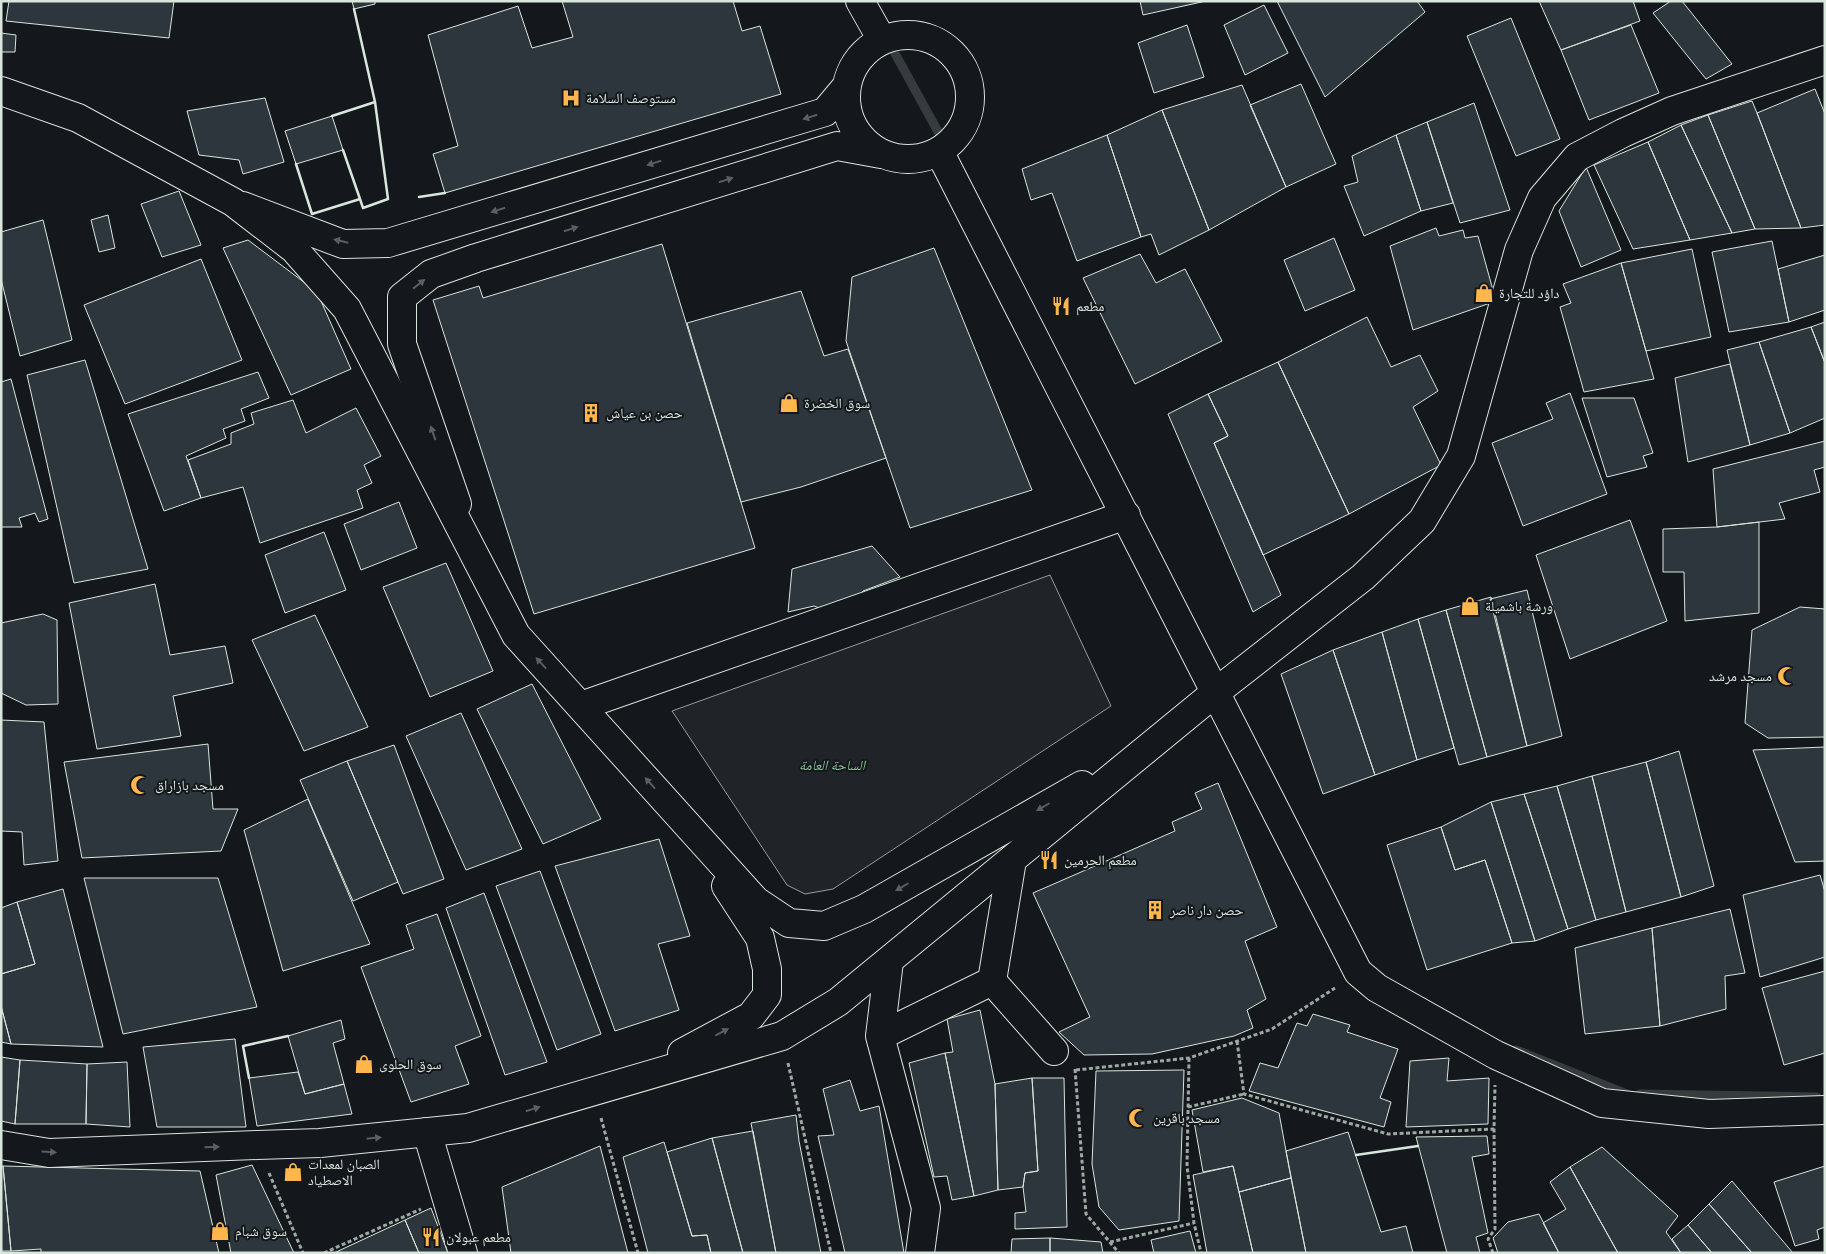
<svg xmlns="http://www.w3.org/2000/svg" width="1826" height="1254" font-family="'PT Serif','Noto Naskh Arabic',serif">
  <style>
    .green { fill: #202428; stroke: #939e99 }
    .lines { fill: none; stroke-linecap: round; stroke-linejoin: round }
    .stream { stroke: #363b3e; stroke-width: 9 }
    .building { fill: #2c363c; stroke: #d8e6dc }
    .minor-casing { stroke: #d8e6dc; stroke-width: 30 }
    .major-casing { stroke: #d8e6dc; stroke-width: 30 }
    .path { stroke: #9da8a2; stroke-width: 3; stroke-dasharray: 4 2.5; stroke-linecap: butt }
    .minor { stroke: #14181c; stroke-width: 28 }
    .major { stroke: #14181c; stroke-width: 28 }
    .wall { stroke: #d8e6dc; stroke-width: 2.5 }
    .oneway { fill: #59605f }
    .labels { text-anchor: middle; stroke-width: 4; stroke-linejoin: round; paint-order: stroke }
    .poi-label { font-size: 14px; fill: #d8e6dc; stroke: #14181c; text-anchor: start }
    .park-label { font-size: 14px; font-style: italic; fill: #8ac095; stroke: #14181c }
  </style>
  <rect width="100%" height="100%" fill="#14181c"/>
  <path class="green" d="M1050 575 1111 706 833 889 805 894 787 885 672 711Z"/>
  <g class="lines">
    <path class="stream" d="M887 39 946 146
      M1516 1050 1627 1094
      M1640 1094 1817 1097"/>
  </g>
  <path class="building" d="M9 1H174L169 38 6 21Z
    M352 1H375V4L354 9Z
    M562 1H733L742 31 760 26 781 94 445 193 433 154 458 146 428 35 518 6 532 48 573 37Z
    M1140 1H1206L1143 15Z
    M1277 1H1417L1425 12 1325 97Z
    M1539 1H1633L1640 21 1561 50Z
    M1671 1H1682L1732 64 1706 79 1653 13Z
    M1264 5 1288 53 1245 75 1224 25Z
    M1511 18 1560 139 1516 156 1467 36Z
    M1187 25 1204 77 1154 93 1138 43Z
    M1631 25 1659 93 1589 120 1561 50Z
    M1 33 16 35 15 52H1Z
    M1301 84 1336 164 1286 187 1250 105Z
    M1242 85 1286 187 1209 230 1162 110Z
    M1815 89 1825 114V225L1801 228 1757 113Z
    M265 98 284 162 243 174 239 160 199 155 187 111Z
    M1752 101 1757 113 1801 228 1755 229 1708 115Z
    M1474 103 1510 210 1460 223 1427 122Z
    M1162 110 1209 230 1159 255 1151 234 1141 237 1107 135Z
    M1708 115 1755 229 1732 233 1681 125Z
    M332 116 343 150 296 164 285 131Z
    M1427 122 1453 203 1421 211 1396 135Z
    M1681 125 1732 233 1690 240 1648 142Z
    M1107 135 1141 237 1077 261 1052 193 1031 200 1022 169Z
    M1396 135 1421 211 1364 236 1344 186 1358 182 1352 156Z
    M1648 142 1690 240 1633 249 1594 165Z
    M1586 167 1621 250 1581 267 1559 211Z
    M179 191 201 245 162 257 141 204Z
    M108 215 115 248 99 252 91 220Z
    M43 220 72 340 20 356 1 279V232Z
    M1436 228 1439 236 1463 230 1465 238 1478 236 1496 301 1413 330 1390 246Z
    M1334 238 1355 290 1305 311 1284 260Z
    M248 240 317 292 351 369 291 395 223 248Z
    M1772 241 1789 322 1729 332 1712 252Z
    M662 244 755 548 534 614 433 300 479 286 483 298Z
    M934 248 1032 490 910 528 846 341 852 277Z
    M1692 249 1711 337 1646 351 1621 263Z
    M1140 254 1156 283 1185 269 1222 341 1135 384 1083 278Z
    M1825 255V310L1789 322 1778 269Z
    M201 259 242 360 125 404 84 305Z
    M1621 263 1654 379 1584 392 1560 307 1571 303 1563 284Z
    M801 291 824 356 848 349 886 458 801 487 741 502 687 323Z
    M1367 317 1391 367 1420 355 1438 391 1413 407 1441 465 1349 514 1278 362Z
    M1825 322V363L1811 327Z
    M1811 327 1825 363V418L1790 433 1759 342Z
    M1759 342 1790 433 1750 445 1727 350Z
    M85 360 148 569 74 583 27 375Z
    M1278 362 1349 514 1263 555 1214 443 1228 436 1208 394Z
    M1730 364 1750 445 1688 462 1675 378Z
    M258 372 269 398 241 409 245 421 223 429 226 438 186 456 201 498 164 511 128 414Z
    M11 379 48 519 39 522 35 513 19 518 22 527H1V382Z
    M1570 393 1607 494 1523 526 1492 443 1553 419 1546 403Z
    M1208 394 1228 436 1214 443 1281 595 1253 612 1168 414Z
    M1582 398H1634L1653 453 1643 456 1647 467 1607 477Z
    M293 400 306 433 356 408 381 456 364 465 372 483 357 490 363 508 260 543 243 487 201 498 188 460 231 444V433L254 424 251 413Z
    M1825 441V467L1814 470 1820 492 1779 503 1785 519 1717 527 1713 469Z
    M399 502 417 548 361 570 344 524Z
    M1630 520 1667 621 1570 659 1536 555Z
    M1759 522V613L1685 621 1684 572H1663V529L1717 527Z
    M324 532 346 590 285 613 265 555Z
    M872 546 900 577 863 591 855 602 827 611 814 606 788 612 792 569Z
    M446 563 493 671 430 697 383 587Z
    M155 584 170 655 225 646 233 683 173 696 181 736 97 749 69 603Z
    M1527 590 1562 736 1527 746 1490 599Z
    M1491 597 1527 746 1487 757 1446 610Z
    M1800 607 1825 609V737L1768 738 1745 723 1752 630Z
    M1446 610 1487 757 1459 765 1418 619Z
    M43 614 57 620 58 704 26 705 1 693V623Z
    M315 615 368 727 304 751 252 640Z
    M1418 619 1454 748 1417 760 1382 632Z
    M1382 632 1417 760 1375 775 1333 650Z
    M1333 650 1375 775 1323 794 1281 674Z
    M532 684 601 819 543 844 477 709Z
    M461 713 522 849 466 870 406 736Z
    M1 720 44 722 58 861 24 865 22 832 1 831Z
    M208 744 213 809H238L221 851 82 858 64 762Z
    M394 745 444 879 403 894 347 761Z
    M1825 747V861L1795 862 1753 750Z
    M1679 751 1714 886 1681 897 1646 762Z
    M347 761 398 882 353 901 300 780Z
    M1646 762 1681 897 1626 912 1592 776Z
    M1592 776 1626 912 1596 920 1557 786Z
    M1218 783 1277 927 1245 941 1266 999 1247 1010 1253 1028 1234 1036 1152 1054 1084 1055 1059 1032 1090 1017 1033 893 1175 831 1172 822 1202 809 1195 793Z
    M1557 786 1596 920 1568 929 1524 794Z
    M1524 794 1568 929 1535 941 1491 802Z
    M308 799 370 944 283 971 244 830Z
    M1491 802 1535 941 1512 943 1485 860 1455 870 1441 827Z
    M1441 827 1455 870 1485 860 1512 943 1427 970 1387 845Z
    M659 839 690 936 658 944 679 1010 615 1031 555 866Z
    M540 871 601 1034 557 1050 496 886Z
    M1820 875 1825 892V957L1760 977 1743 895Z
    M84 878H218L257 1007 123 1034Z
    M63 889 103 1047 11 1044 1 1006V974L35 964 17 902Z
    M484 893 547 1062 505 1075 446 908Z
    M17 902 35 964 1 974V908Z
    M1730 909 1745 973 1725 976 1726 1009 1660 1026 1652 928Z
    M437 914 481 1036 455 1046 469 1084 411 1102 361 967 414 949 406 925Z
    M1652 928 1660 1026 1585 1034 1575 948Z
    M1825 971V1053L1784 1065 1762 988Z
    M1 1006 11 1044 1 1042Z
    M980 1010 995 1084 998 1190 974 1196 945 1053 953 1052 947 1019Z
    M1313 1014 1350 1025 1347 1032 1398 1049 1380 1098 1391 1102 1384 1127 1249 1091 1260 1063 1278 1068 1297 1023 1307 1026Z
    M341 1020 345 1039 333 1043 344 1084 305 1094 288 1036Z
    M235 1039 246 1127H157L143 1047Z
    M945 1053 974 1196 952 1200 947 1176 934 1177 909 1063Z
    M1 1057 20 1060 15 1124 1 1121Z
    M1449 1058 1447 1081 1489 1078 1488 1124 1406 1127 1410 1061Z
    M20 1060 87 1064 86 1124H15Z
    M127 1062 130 1127 86 1124 87 1064Z
    M1184 1070 1179 1221 1119 1230 1099 1207 1092 1164 1096 1071Z
    M298 1072 305 1094 344 1084 352 1114 257 1126 249 1078Z
    M1032 1078 1038 1171 1025 1173 1023 1187 998 1190 995 1084Z
    M1032 1078H1064L1067 1227 1015 1229V1213L1026 1212 1023 1187 1025 1173 1038 1171Z
    M850 1080 860 1111 879 1106 904 1253H845L818 1136 834 1135 823 1089Z
    M1242 1098 1279 1113 1291 1178 1239 1192 1233 1166 1203 1172 1192 1110Z
    M796 1115 799 1141 821 1253H776L751 1123Z
    M753 1131 776 1253H743L712 1138Z
    M1348 1132 1381 1232 1406 1226 1413 1253H1306L1286 1151Z
    M1487 1136 1489 1154 1472 1157 1488 1233 1476 1237 1480 1253H1447L1416 1137Z
    M712 1138 743 1253H711L707 1235 692 1236 667 1152Z
    M664 1142 692 1236 707 1235 711 1253H648L623 1157Z
    M600 1146 628 1253H511L502 1187Z
    M1602 1147 1678 1216 1666 1232 1681 1253H1618L1570 1167Z
    M252 1165 294 1253H231L216 1175Z
    M3 1166 11 1251H1V1167Z
    M3 1166 200 1171 219 1253H41V1249L11 1251Z
    M1233 1166 1253 1253H1207L1193 1175Z
    M1825 1166V1227L1817 1230 1819 1239 1795 1246 1774 1182Z
    M1570 1167 1618 1253H1559L1543 1223 1566 1209 1550 1182Z
    M1291 1178 1306 1253H1253L1239 1192Z
    M1732 1181 1793 1253H1752L1709 1204Z
    M1709 1204 1752 1253H1712L1688 1225Z
    M431 1208 448 1253H419L405 1220Z
    M1539 1214 1559 1253H1498L1493 1238 1508 1222Z
    M405 1220 419 1253H334Z
    M1688 1225 1712 1253H1681L1672 1239Z
    M1190 1231 1196 1253H1154L1151 1240Z
    M1050 1238V1253H1011L1012 1239Z
    M1050 1238 1101 1242 1103 1253H1050Z"/>
  <g class="lines">
    <g class="minor-casing">
      <path id="minor" d="M860 1 882 40
        M846 97a62 62 0 1 1 124 0a62 62 0 1 1-124 0Z
        M939 151 1358 972 1377 988 1496 1055 1602 1103 1709 1114 1825 1110
        M243 206 343 244 388 243 825 112 846 87
        M457 504 402 344V297L431 274 476 258 837 146 881 154
        M581 706 1126 515
        M1012 860 992 981 1054 1051
        M889 961 880 1036 926 1208 920 1253
        M880 1036 992 981
        M427 1132 463 1253"/>
    </g>
    <g class="major-casing">
      <path id="major" d="M1 91 78 118 233 202 294 249 347 309 516 635 756 901 789 923 824 926 864 909 1082 785
        M682 1053 751 1016 767 995V969L760 938 726 886
        M1 1145 49 1153 257 1145 320 1143 468 1128 782 1036 838 1002 1216 692 1363 577 1422 521 1461 456 1519 250 1542 198 1577 157 1623 133 1672 111 1825 60"/>
    </g>
    <path class="path" d="M1237 1041 1244 1094 1388 1134 1494 1129 1495 1085
      M1189 1058 1187 1166 1194 1223 1201 1253
      M788 1063 831 1253
      M1075 1069 1086 1214 1119 1253
      M1076 1070 1189 1058 1272 1029 1335 988
      M1188 1107 1244 1094
      M601 1118 638 1253
      M269 1173 303 1253
      M1110 1242 1194 1223
      M324 1253 421 1209
      M1493 1253 1488 1239 1495 1229 1494 1129"/>
    <use href="#minor" class="minor"/>
    <use href="#major" class="major"/>
    <path class="wall" d="M354 9 375 102 388 199 363 208 360 199
      M332 116 375 102
      M296 164 312 214 360 199 343 150
      M419 197 445 193
      M249 1078 243 1046 288 1036
      M1356 1155 1418 1146"/>
  </g>
  <defs><path id="oneway-solid" d="M-6-.8H1V-3.2L6.5 0L1 3.2V.8H-6Z" transform="scale(1.25)"/></defs>
  <g class="oneway">
    <use href="#oneway-solid" transform="translate(810 117) rotate(163)"/>
    <use href="#oneway-solid" transform="translate(654 163) rotate(163)"/>
    <use href="#oneway-solid" transform="translate(726 180) rotate(-17)"/>
    <use href="#oneway-solid" transform="translate(498 210) rotate(163)"/>
    <use href="#oneway-solid" transform="translate(571 229) rotate(-17)"/>
    <use href="#oneway-solid" transform="translate(341 241) rotate(-167)"/>
    <use href="#oneway-solid" transform="translate(419 284) rotate(-38)"/>
    <use href="#oneway-solid" transform="translate(433 433) rotate(-109)"/>
    <use href="#oneway-solid" transform="translate(541 663) rotate(-132)"/>
    <use href="#oneway-solid" transform="translate(650 783) rotate(-132)"/>
    <use href="#oneway-solid" transform="translate(1043 807) rotate(150)"/>
    <use href="#oneway-solid" transform="translate(902 887) rotate(150)"/>
    <use href="#oneway-solid" transform="translate(722 1032) rotate(-28)"/>
    <use href="#oneway-solid" transform="translate(533 1109) rotate(-17)"/>
    <use href="#oneway-solid" transform="translate(374 1138) rotate(-6)"/>
    <use href="#oneway-solid" transform="translate(212 1147) rotate(-2)"/>
    <use href="#oneway-solid" transform="translate(49 1152) rotate(3)"/>
  </g>
  <defs>
    <g id="hospital-bare" transform="scale(1.5)"><path d="M-5-5h3v3.5h4V-5h3V5h-3V1.5h-4V5h-3Z" fill="#ffb74d" stroke="#14181c" stroke-width="2.5" paint-order="stroke"/></g>
    <g id="shop-bare" transform="scale(1.5)"><path d="M-5-2.5h2.3a2.7 3.5 0 0 1 5.4 0H5L5.5 6h-11ZM-1.5-2.5h3a1.5 2.3 0 0 0-3 0Z" fill="#ffb74d" stroke="#14181c" stroke-width="2.5" paint-order="stroke"/></g>
    <g id="restaurant-bare" transform="scale(1.5)"><path d="M-5-6h1v4h1v-4h1v4h1v-4h1v5L-1.5 .5V6h-2V.5L-5-1ZM5-6V6H3V1.5H1.5Q1.5-4 5-6Z" fill="#ffb74d" stroke="#14181c" stroke-width="2.5" paint-order="stroke"/></g>
    <g id="building-bare" transform="scale(1.5)"><path d="M-4-6H4V6H1V3H-1V6H-4ZM-2.5-4.3h1.7v1.8h-1.7ZM.8-4.3h1.7v1.8H.8ZM-2.5-1h1.7V.8h-1.7ZM.8-1h1.7V.8H.8Z" fill="#ffb74d" stroke="#14181c" stroke-width="2.5" paint-order="stroke"/></g>
    <g id="mosque-bare" transform="scale(1.5)"><path d="M3.5-4.9A6 6 0 1 0 3.5 4.9A5 5 0 1 1 3.5-4.9Z" fill="#ffb74d" stroke="#14181c" stroke-width="2.5" paint-order="stroke"/></g>
  </defs>
  <g fill-rule="evenodd">
    <use href="#hospital-bare" x="571" y="98"/>
    <use href="#shop-bare" x="1484" y="293"/>
    <use href="#restaurant-bare" x="1061" y="306"/>
    <use href="#shop-bare" x="789" y="403"/>
    <use href="#building-bare" x="591" y="413"/>
    <use href="#shop-bare" x="1470" y="606"/>
    <use href="#mosque-bare" x="1787" y="676"/>
    <use href="#mosque-bare" x="140" y="785"/>
    <use href="#restaurant-bare" x="1049" y="860"/>
    <use href="#building-bare" x="1155" y="910"/>
    <use href="#shop-bare" x="364" y="1064"/>
    <use href="#mosque-bare" x="1138" y="1118"/>
    <use href="#shop-bare" x="293" y="1172"/>
    <use href="#shop-bare" x="220" y="1231"/>
    <use href="#restaurant-bare" x="431" y="1237"/>
  </g>
  <g class="labels">
    <g class="poi-label">
      <text x="586" y="103">مستوصف السلامة</text>
      <text x="1499" y="298">داؤد للتجارة</text>
      <text x="1076" y="311">مطعم</text>
      <text x="804" y="408">سوق الخضرة</text>
      <text x="606" y="418">حصن بن عياش</text>
      <text x="1485" y="611">ورشة باشميلة</text>
      <text x="1772" y="681" text-anchor="end">مسجد مرشد</text>
      <text x="155" y="790">مسجد بازاراق</text>
      <text x="1064" y="865">مطعم الحرمين</text>
      <text x="1170" y="915">حصن دار ناصر</text>
      <text x="379" y="1069">سوق الحلوى</text>
      <text x="1153" y="1123">مسجد باقرين</text>
      <text x="308" y="1169">الصبان لمعدات<tspan x="308" dy="16">الاصطياد</tspan></text>
      <text x="235" y="1236">سوق شبام</text>
      <text x="446" y="1242">مطعم عبولان</text>
    </g>
    <g class="park-label">
      <text x="832" y="770">الساحة العامة</text>
    </g>
  </g>
  <rect width="1826" height="1254" fill="none" stroke="#d8e6dc" stroke-width="5"/>
</svg>
